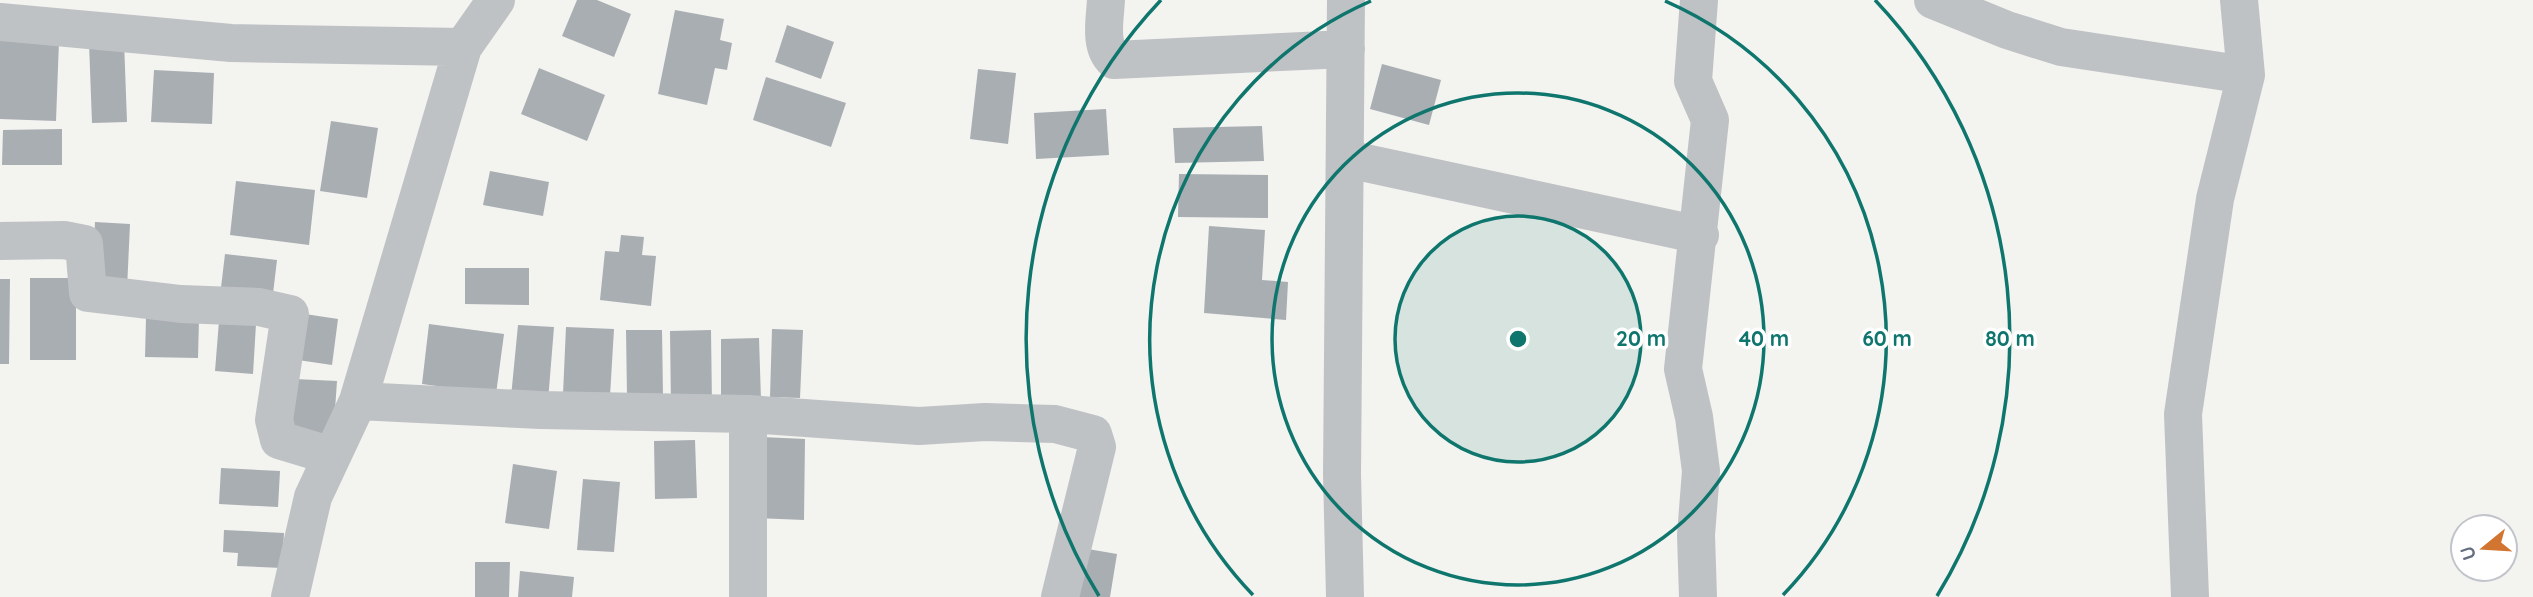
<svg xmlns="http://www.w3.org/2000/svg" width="2533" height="597" font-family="Quicksand,sans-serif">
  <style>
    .building { fill: #a9aeb3 }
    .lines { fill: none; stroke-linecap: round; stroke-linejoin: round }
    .minor { stroke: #bfc2c5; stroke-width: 38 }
    .ring { fill: none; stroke: #0f766e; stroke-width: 3.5 }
    .centre { fill: #0f766e; stroke: #fff; stroke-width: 3.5 }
    .ring-label { font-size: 21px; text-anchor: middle; font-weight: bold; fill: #0f766e; stroke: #fff; stroke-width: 7; stroke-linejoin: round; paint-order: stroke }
  </style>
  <rect width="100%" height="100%" fill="#f3f3f0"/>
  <path class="building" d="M577 0H597L631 14 614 57 562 36Z
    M675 10 724 19 720 40 732 43 727 70 715 68 707 105 658 94Z
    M787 25 834 42 821 79 775 62Z
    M0 39 59 41 56 121 0 119Z
    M124 41 127 122 92 123 89 43Z
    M1382 64 1441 80 1429 125 1370 109Z
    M539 68 605 95 587 141 521 114Z
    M978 69 1016 73 1008 144 970 139Z
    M154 70 214 73 212 124 151 122Z
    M766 77 846 103 831 147 753 120Z
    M1106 109 1109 155 1036 159 1034 113Z
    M331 121 378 128 367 198 320 191Z
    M1262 126 1264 161 1175 163 1173 128Z
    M62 129V165H2L3 130Z
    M490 171 549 182 543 216 483 205Z
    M1179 174 1268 175V218L1178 217Z
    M236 181 315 190 309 245 230 235Z
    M95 222 130 224 127 289 92 287Z
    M1209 226 1265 230 1262 280 1288 282 1286 320 1204 313Z
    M621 235 644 237 642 255 656 256 651 306 600 300 605 251 619 252Z
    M225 254 277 260 272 302 220 296Z
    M465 268H529V305L465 304Z
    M30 278H76V360H30Z
    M0 279H10L9 364H0Z
    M305 314 338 319 332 365 298 360Z
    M146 318 199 319 198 358 145 357Z
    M219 321 256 324 253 374 215 371Z
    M429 324 504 334 496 394 422 384Z
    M518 325 554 327 548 401 511 397Z
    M566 327 614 329 610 396 563 394Z
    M772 329 803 330 800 398 770 397Z
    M626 330H662L663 395 627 396Z
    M711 330 712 407H671L670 331Z
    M759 338 761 400 721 401V339Z
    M295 379 337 381 333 439 292 436Z
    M761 437 805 439 804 520 759 518Z
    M695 440 697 498 655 499 654 441Z
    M513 464 557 471 549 529 505 523Z
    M221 468 280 471 278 507 219 504Z
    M583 479 620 482 614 552 577 550Z
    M224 530 284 533 282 568 237 566 238 553 223 552Z
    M1082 548 1117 554 1110 597H1074Z
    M475 562H510L509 597H475Z
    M520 571 574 577 572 597H518Z"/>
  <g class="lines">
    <path class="minor" d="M1106 0C1105 19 1099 46 1114 60L1346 49
      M1933 0 2007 30 2061 47 2246 75
      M0 22 231 43 463 47
      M1347 159 1700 235
      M0 241 64 240 84 244 88 293 181 304 259 307 290 314 274 420 279 440 332 456
      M358 401 541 410 748 414 919 426 985 422 1055 424 1093 434 1097 447 1060 597
      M748 414V597
      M290 597 313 497 358 401 463 47 496 0
      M1345 597 1342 474 1346 0
      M1698 597 1696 535 1701 471 1694 417 1683 369 1710 120 1693 81 1699 0
      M2190 597 2183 414 2215 199 2246 75 2239 0"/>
  </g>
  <circle cx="1518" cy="339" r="123" fill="#0f766e" fill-opacity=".12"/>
  <g class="ring">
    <circle cx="1518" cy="339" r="123"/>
    <circle cx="1518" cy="339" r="246"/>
    <path d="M1253 595A369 369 0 0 1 1371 1M1665 1A369 369 0 0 1 1783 595"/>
    <path d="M1099 596A492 492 0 0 1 1161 0M1875 0A492 492 0 0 1 1937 596"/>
  </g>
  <circle cx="1518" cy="339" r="10" class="centre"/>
  <g class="ring-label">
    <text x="1641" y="346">20 m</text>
    <text x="1764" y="346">40 m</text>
    <text x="1887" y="346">60 m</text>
    <text x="2010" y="346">80 m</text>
  </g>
  <g transform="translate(2484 548) rotate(252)"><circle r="33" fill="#ffffff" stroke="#c1c5cb" stroke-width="2"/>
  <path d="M0-5L12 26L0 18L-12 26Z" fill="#d27531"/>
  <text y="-10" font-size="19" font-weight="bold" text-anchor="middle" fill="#656e7e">U</text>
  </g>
</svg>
